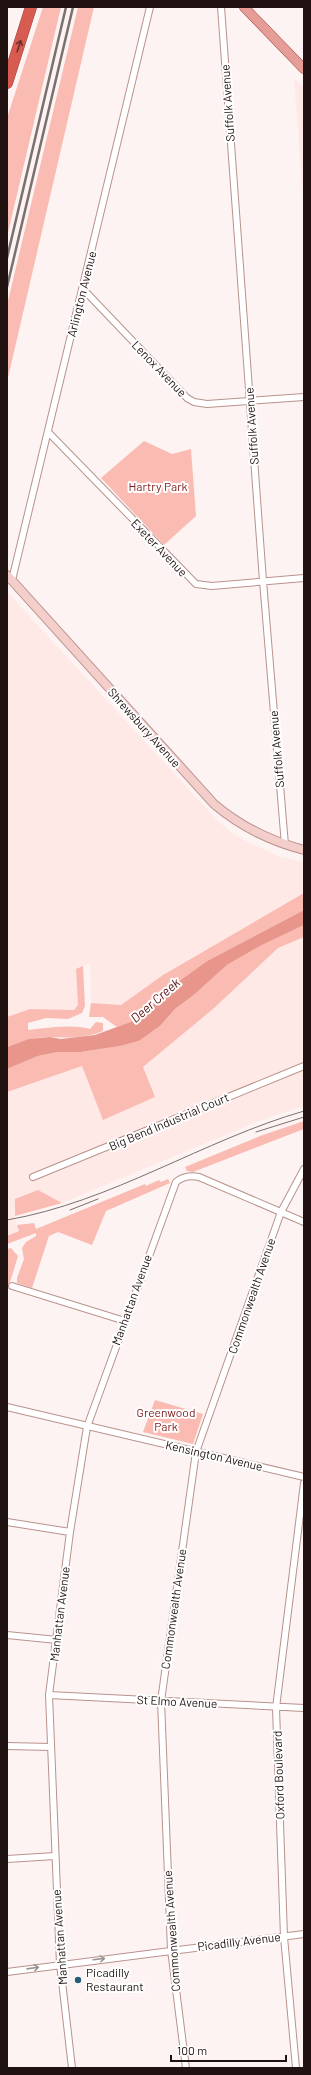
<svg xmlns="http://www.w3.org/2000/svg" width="311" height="2075" font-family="Barlow,sans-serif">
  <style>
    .built { fill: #fee9e6 }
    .green { fill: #fabbb3 }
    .water { fill: #e8958b }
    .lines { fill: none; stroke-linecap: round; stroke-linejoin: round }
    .minor-casing { stroke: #ba928c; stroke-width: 8 }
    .secondary-casing { stroke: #ba928c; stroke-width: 10 }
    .primary-casing { stroke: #97413a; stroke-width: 10 }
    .motorway-casing { stroke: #97413a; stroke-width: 12 }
    .minor { stroke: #fff; stroke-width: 6 }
    .secondary { stroke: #f3cecb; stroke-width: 8 }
    .primary { stroke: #e79d97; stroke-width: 9 }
    .motorway { stroke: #d75b51; stroke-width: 11 }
    .tram { stroke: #7b706e; stroke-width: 1 }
    .rail { stroke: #7b706e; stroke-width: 2.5 }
    .oneway { stroke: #692f2a }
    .oneway2 { stroke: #9b9493 }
    .poi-dot { fill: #295c79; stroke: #fff; stroke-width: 1.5 }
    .labels { text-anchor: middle; stroke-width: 4; stroke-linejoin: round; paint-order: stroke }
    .street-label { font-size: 12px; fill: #201210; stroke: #fff }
    .park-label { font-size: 12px; fill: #7b1a18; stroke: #fff }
    .poi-label { font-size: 12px; fill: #201210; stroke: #fff; text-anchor: start }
    .water-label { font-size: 13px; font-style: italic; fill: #590f0d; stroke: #fff }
  </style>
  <rect width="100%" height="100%" fill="#fcf3f2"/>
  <path class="built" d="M294 78 304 88V212Z
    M7 592 218 821 235 835 250 843 280 857 304 862V893L163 975 121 1005 91 1003 90 964 76 969 78 1005 73 1010 30 1009 7 1017Z
    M304 937V1106L259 1121 62 1203 38 1190 14 1215 19 1231 7 1236V1092L82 1066 154 1097 143 1067 213 1009 278 948Z"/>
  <path class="green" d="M43 7H61L7 237V118Z
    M78 7H94L7 382V305Z
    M144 441 172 454 191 449 196 516 164 545 101 478Z
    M304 893V910L207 961 182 979 136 1020 117 1027 103 1017H89L91 1003 121 1005 163 975Z
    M304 925V937L278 948 213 1009 143 1067 155 1097 103 1120 82 1066 7 1092V1069L38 1056 58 1052H81L120 1046 139 1041 160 1026 175 1009 195 994 227 965 260 946Z
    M83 966 85 1006 82 1013 68 1019 46 1018 28 1023V1030C48 1028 71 1024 90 1029L96 1022 103 1023V1031C87 1038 67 1038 50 1037 35 1037 21 1042 7 1047V1017L30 1009 74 1010 78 1005 76 969Z
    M304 1121V1129L193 1172 187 1171 185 1167 260 1136Z
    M168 1179 170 1183 106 1211 92 1245 58 1232 49 1236 32 1288 17 1283V1278L24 1259 22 1248 26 1242 36 1236V1233L7 1244V1236L19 1231 17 1225 34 1223 36 1229 145 1184 146 1186 159 1180 161 1182Z
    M38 1190 62 1203 15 1216V1199Z
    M11 1248 18 1256 7 1292V1249Z
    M155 1400 203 1414 193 1444 143 1432Z"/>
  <path class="water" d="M304 910V925L260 946 227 965 195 994 175 1009 160 1026 139 1041 120 1046 81 1052H58L38 1056 7 1069V1047L29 1039 50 1037 61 1039 95 1035 136 1020 182 979 207 961Z"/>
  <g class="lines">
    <g class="minor-casing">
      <path id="minor" d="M221 7 263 581 285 845
        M83 289 187 398 194 402 207 404 304 397
        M48 432 196 584 212 586 304 578
        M12 580 150 7
        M33 1177 304 1066
        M12 1286 125 1321
        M7 1407 304 1477
        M7 1522 70 1532
        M7 1635 57 1640
        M49 1695 304 1708
        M7 1746 51 1747
        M7 1859 55 1856
        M7 1972 304 1934
        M72 2068 60 1964 49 1695 70 1532 87 1427 176 1182C183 1176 190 1175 199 1177L304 1222
        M186 2068 171 1950 161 1701 196 1452 281 1212 304 1169
        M296 2068 284 1937 276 1708 304 1483"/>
    </g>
    <g class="secondary-casing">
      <path id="secondary" d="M7 575 214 804C241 827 270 841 304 850"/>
    </g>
    <g class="primary-casing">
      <path id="primary" d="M244 7 304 69"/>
    </g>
    <g class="motorway-casing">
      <path id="motorway" d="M7 83 31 7"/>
    </g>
    <use href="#minor" class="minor"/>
    <use href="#secondary" class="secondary"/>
    <use href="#primary" class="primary"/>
    <use href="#motorway" class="motorway"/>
    <path class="tram" d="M256 1132 304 1117
      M70 1210 98 1199
      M7 1220C112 1202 203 1140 304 1111"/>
    <path class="rail" d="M7 258 66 7
      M7 287 73 7"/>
  </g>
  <defs><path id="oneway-shaft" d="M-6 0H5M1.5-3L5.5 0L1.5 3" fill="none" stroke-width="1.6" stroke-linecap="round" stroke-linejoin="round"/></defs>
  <use class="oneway" href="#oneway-shaft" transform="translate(19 46) rotate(-72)"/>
  <g class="oneway2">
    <use href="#oneway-shaft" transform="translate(99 1959) rotate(-7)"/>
    <use href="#oneway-shaft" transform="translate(33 1968) rotate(-8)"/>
  </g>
  <circle class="poi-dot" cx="78" cy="1980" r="4"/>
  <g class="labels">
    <g class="street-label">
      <text transform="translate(228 103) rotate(-94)" y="4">Suffolk Avenue</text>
      <text transform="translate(82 294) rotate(-76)" y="4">Arlington Avenue</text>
      <text transform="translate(159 369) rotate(46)" y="4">Lenox Avenue</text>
      <text transform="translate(252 426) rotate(-94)" y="4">Suffolk Avenue</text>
      <text transform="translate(159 548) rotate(46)" y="4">Exeter Avenue</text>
      <text transform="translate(144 728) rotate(48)" y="4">Shrewsbury Avenue</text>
      <text transform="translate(277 749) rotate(-95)" y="4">Suffolk Avenue</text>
      <text transform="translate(169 1122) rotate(-23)" y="4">Big Bend Industrial Court</text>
      <text transform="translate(252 1296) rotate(-71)" y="4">Commonwealth Avenue</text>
      <text transform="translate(132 1300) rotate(-70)" y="4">Manhattan Avenue</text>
      <text transform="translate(214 1456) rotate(13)" y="4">Kensington Avenue</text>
      <text transform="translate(174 1609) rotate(-82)" y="4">Commonwealth Avenue</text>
      <text transform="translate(60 1614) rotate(-83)" y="4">Manhattan Avenue</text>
      <text transform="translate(177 1702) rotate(3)" y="4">St Elmo Avenue</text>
      <text transform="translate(279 1775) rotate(-92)" y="4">Oxford Boulevard</text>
      <text transform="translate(172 1931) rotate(-94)" y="4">Commonwealth Avenue</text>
      <text transform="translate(60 1937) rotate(-94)" y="4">Manhattan Avenue</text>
      <text transform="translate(239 1942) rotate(-7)" y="4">Picadilly Avenue</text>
    </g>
    <g class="park-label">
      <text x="158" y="491">Hartry Park</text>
      <text x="166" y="1417">Greenwood<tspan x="166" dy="14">Park</tspan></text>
    </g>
    <g class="poi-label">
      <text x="86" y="1977">Picadilly<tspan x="86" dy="14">Restaurant</tspan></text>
    </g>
    <g class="water-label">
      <text transform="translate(155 1000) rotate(-41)" y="5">Deer Creek</text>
    </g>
  </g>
  <rect width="311" height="2075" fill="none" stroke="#201210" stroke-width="16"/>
  <path d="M171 2055v6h115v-6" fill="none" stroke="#201210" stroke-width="2"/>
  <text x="177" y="2055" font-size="12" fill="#201210" stroke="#ffffff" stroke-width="3" paint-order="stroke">100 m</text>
</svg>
